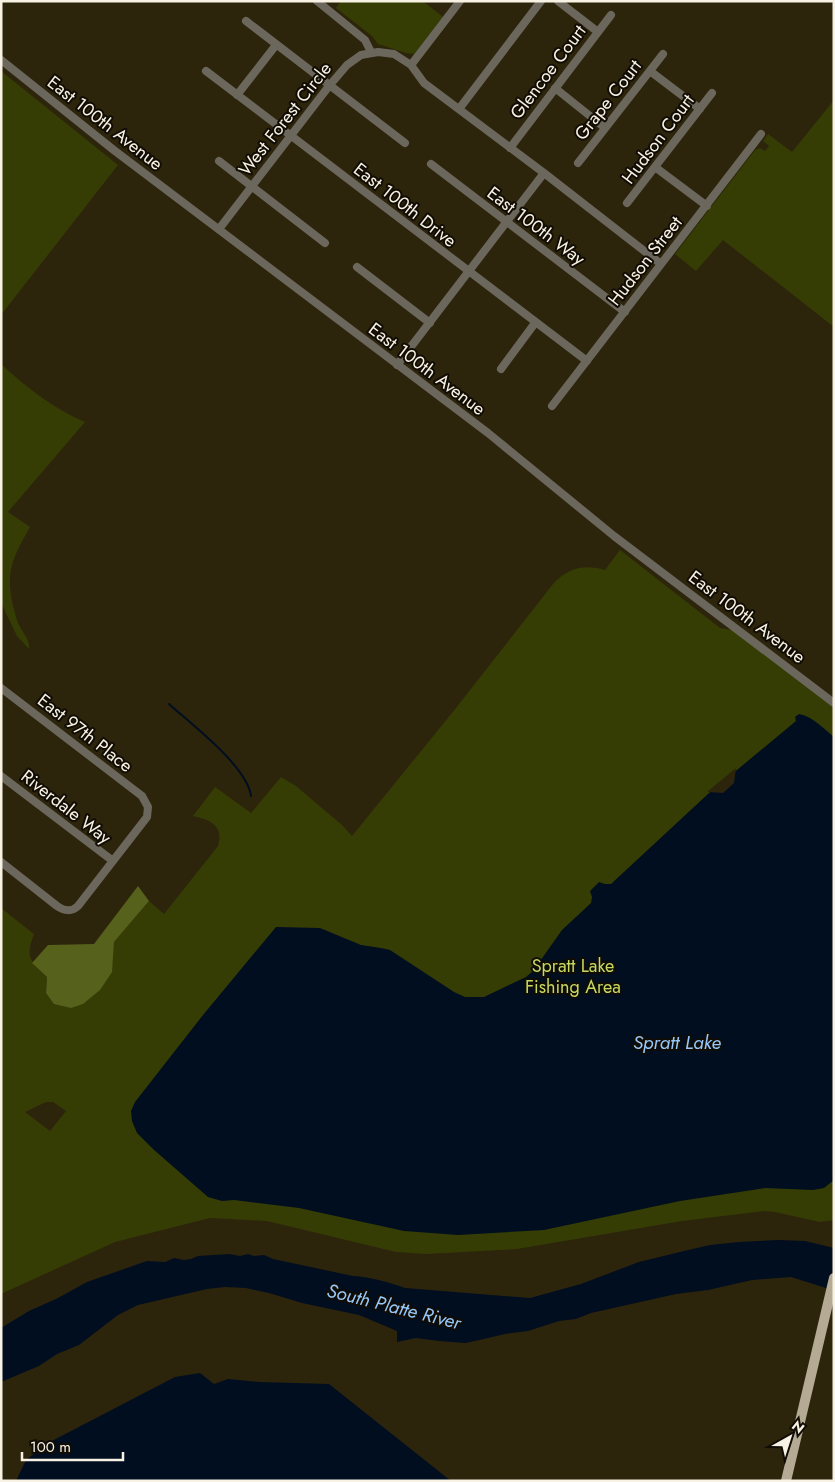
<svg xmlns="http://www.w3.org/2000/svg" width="835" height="1482" font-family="Jost,sans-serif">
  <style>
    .green { fill: #353d05; fill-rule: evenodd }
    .forest { fill: #56611b }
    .water { fill: #000e20 }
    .pier { fill: #2d240c }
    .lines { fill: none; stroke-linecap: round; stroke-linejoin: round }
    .stream { stroke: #000e20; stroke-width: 2 }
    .minor { stroke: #6c675c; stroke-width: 8 }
    .major { stroke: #b5aa93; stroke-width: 10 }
    .labels { text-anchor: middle; stroke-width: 4; stroke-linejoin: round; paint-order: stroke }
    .street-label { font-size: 18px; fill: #f8f2e4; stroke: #110d05 }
    .park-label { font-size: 18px; fill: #c5da63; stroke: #110d05 }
    .water-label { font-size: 19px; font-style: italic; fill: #97c8fb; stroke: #110d05 }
  </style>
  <rect width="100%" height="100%" fill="#2d240c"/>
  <path class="green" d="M341 1H423L443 17 414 54 406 53 378 44 372 36 336 8Z
    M1 71 118 165 1 315Z
    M834 100V327L723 240 696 271 675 254 755 150 760 148 765 151 769 146 763 141 768 134 792 152Z
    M1 364C26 387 54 409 85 422L8 512 30 527C13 557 5 571 13 606 15 612 16 619 19 625 23 633 30 640 29 649L17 636 1 603Z
    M620 550 720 628 732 630 834 706V1220L820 1222 775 1212 765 1211 682 1221 517 1249 426 1254 396 1252 267 1221 210 1218 115 1242 1 1294V908L34 934C25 957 30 961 47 977L46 993 113 962 112 950 114 942 149 901 164 914 218 846C224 825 210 820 193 816L215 787 251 813 281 777 296 786 342 825 352 836 456 708 553 584C568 568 584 564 605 570ZM46 1102H53L66 1111 50 1131 25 1112Z"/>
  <path class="forest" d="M138 886 149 901 114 942 112 972 100 990 83 1004 71 1008 54 1004 46 993 47 977 32 963 48 945 94 944Z"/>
  <path class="water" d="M799 714C812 716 824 729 834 737V1180L824 1188 813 1190 765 1188 680 1201 544 1230 458 1235 404 1231 299 1208 234 1200 222 1201 208 1197 153 1149 137 1133 132 1121 131 1111 135 1102 203 1015 276 927 320 928 361 945 381 948 390 950 454 992 465 997H484L526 977 533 971 562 930 591 903 592 897 590 891 599 882 605 884H611L708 794 796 721 795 717Z
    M778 1240 805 1241 834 1248V1292L823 1287 791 1277 752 1280 708 1290 676 1294 591 1313 576 1319 559 1321 528 1331 505 1334 475 1341 465 1343 439 1341 416 1338 397 1342V1331L359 1315 302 1303 269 1293 246 1288 225 1287 207 1289 138 1305 118 1315 79 1345 57 1354 39 1366 1 1382V1328L29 1311 58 1298 87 1282 147 1261 165 1262 174 1258 184 1260 191 1259 198 1256 229 1254 240 1256 248 1254 254 1256 264 1255 273 1259 353 1276C371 1277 388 1282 405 1288L530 1298 581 1284 639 1262 684 1251 710 1245 739 1242Z
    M200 1373 214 1384 228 1379 260 1382 329 1384 451 1481H16L26 1460 48 1443 175 1377Z"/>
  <path class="pier" d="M736 768 734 783 723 793 707 792Z"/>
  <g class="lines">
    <path class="stream" d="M169 704C191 724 247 766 251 796"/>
    <path class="minor" d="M317 1 365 40 371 52
      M558 1 598 32
      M246 21 405 143
      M1 60 115 151 488 433 614 536 834 703
      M411 65 460 1
      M206 71 587 361
      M650 71 700 109
      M555 88 605 128
      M237 95 276 45
      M459 109 541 1
      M510 148 611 15
      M219 161 325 243
      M578 163 663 54
      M431 164 625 312
      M655 167 707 206
      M544 173 661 264
      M627 203 712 93
      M219 229 329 86 347 65 361 55 378 52 394 54 411 65 424 83 544 173 397 365
      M357 267 430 323
      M501 369 535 323
      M552 406 761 134
      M1 688 142 796 148 807 147 817 78 906C72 912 64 911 57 906L1 862
      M1 776 113 861"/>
    <path class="major" d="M786 1481 834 1278"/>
  </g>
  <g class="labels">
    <g class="street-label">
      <text transform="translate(548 72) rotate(-53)" y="6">Glencoe Court</text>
      <text transform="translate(608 100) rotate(-52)" y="6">Grape Court</text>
      <text transform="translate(285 119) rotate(-52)" y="6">West Forest Circle</text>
      <text transform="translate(105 123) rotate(38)" y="6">East 100th Avenue</text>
      <text transform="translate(658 139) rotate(-53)" y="6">Hudson Court</text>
      <text transform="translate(405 205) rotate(38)" y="6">East 100th Drive</text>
      <text transform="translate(536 226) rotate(37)" y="6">East 100th Way</text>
      <text transform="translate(645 261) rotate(-52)" y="6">Hudson Street</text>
      <text transform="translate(427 369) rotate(37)" y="6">East 100th Avenue</text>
      <text transform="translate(747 617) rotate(37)" y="6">East 100th Avenue</text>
      <text transform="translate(85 733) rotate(38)" y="6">East 97th Place</text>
      <text transform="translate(66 807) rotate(38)" y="6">Riverdale Way</text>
    </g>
    <g class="park-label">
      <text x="573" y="972">Spratt Lake<tspan x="573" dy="21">Fishing Area</tspan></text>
    </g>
    <g class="water-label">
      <text x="677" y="1049">Spratt Lake</text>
      <text transform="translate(394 1306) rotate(14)" y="7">South Platte River</text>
    </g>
  </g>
  <rect width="835" height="1482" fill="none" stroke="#f8f2e4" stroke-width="5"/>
  <g transform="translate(790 1437) rotate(39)" stroke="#110d05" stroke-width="4" paint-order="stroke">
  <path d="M0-4L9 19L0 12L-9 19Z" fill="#f8f2e4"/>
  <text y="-8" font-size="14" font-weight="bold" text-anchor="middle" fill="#f8f2e4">N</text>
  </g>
  <path d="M22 1452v8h101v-8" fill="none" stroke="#f8f2e4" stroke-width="2.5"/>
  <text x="30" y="1452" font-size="15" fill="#f8f2e4" stroke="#110d05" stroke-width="4" paint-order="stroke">100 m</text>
</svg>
